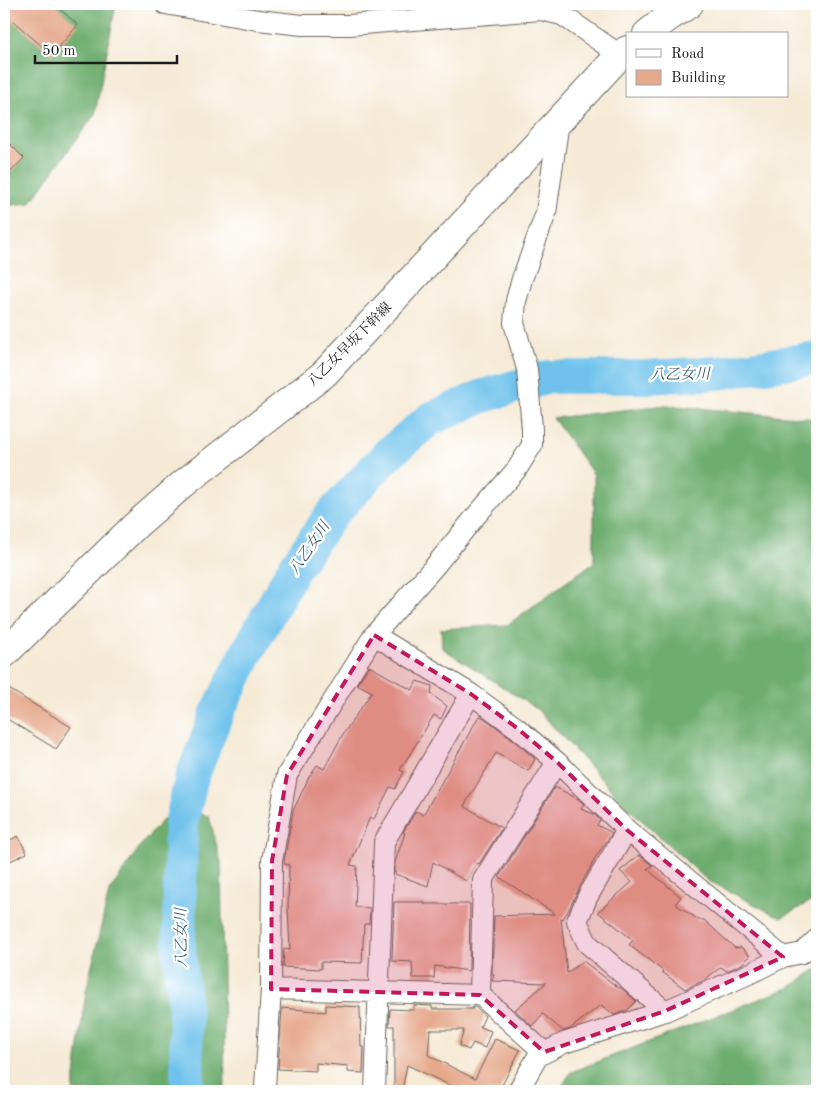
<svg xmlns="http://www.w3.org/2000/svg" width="821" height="1095" font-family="'Old Standard TT','Noto Serif JP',serif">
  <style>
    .forest { fill: #6ead6f; stroke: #456446 }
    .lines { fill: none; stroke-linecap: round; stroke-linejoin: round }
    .river { stroke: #70c2ec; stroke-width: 34 }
    .building { fill: #e6a98c }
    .street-casing { stroke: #68645d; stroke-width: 22 }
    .secondary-casing { stroke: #68645d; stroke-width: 30 }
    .street { stroke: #fff; stroke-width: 20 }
    .secondary { stroke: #fff; stroke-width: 28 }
    .marked { fill: #c2185b; fill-opacity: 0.2; stroke: #c2185b; stroke-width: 4; stroke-dasharray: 10 6; stroke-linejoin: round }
    .labels { text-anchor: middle; stroke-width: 4.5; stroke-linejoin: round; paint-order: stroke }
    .street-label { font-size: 14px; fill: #1c1c1c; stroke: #fff }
    .water-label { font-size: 15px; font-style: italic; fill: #3e5e6f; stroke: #fff }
  </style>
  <rect width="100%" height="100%" fill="#fff"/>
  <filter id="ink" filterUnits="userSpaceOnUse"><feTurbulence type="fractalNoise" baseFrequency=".02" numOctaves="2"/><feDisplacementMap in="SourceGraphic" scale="10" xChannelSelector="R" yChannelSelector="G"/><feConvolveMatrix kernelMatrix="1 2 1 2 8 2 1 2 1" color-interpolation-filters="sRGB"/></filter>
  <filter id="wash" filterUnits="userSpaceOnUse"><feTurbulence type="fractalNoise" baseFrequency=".0096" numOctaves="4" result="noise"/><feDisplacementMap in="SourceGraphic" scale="20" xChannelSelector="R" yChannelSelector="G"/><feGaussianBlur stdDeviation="1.12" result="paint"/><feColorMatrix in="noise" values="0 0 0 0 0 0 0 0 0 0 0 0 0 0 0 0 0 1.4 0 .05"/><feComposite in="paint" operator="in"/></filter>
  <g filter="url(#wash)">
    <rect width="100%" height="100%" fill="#f5ead5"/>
    <path class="forest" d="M4 4H116L95 114 30 203 4 206Z
      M666 405 817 419V898L781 918 707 880 626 806 537 709 442 648 441 629 507 625 594 562V475L553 418Z
      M183 810 209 816 221 862 225 1091H73L86 991 109 892 141 845 169 813Z
      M817 969V1091H559L571 1072 788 988Z"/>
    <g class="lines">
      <path class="river" d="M188 1091 185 1012 179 948 181 824 191 780 217 713 248 651 294 568 332 514 388 454 430 419 483 396 549 377H645L718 373 817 358"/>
    </g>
    <g id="blocks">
      <path class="building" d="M4 4H54L78 25 52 55 4 13Z
        M4 138 24 158 4 179Z
        M369 666 412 690 417 681 432 686 431 694 447 706 441 719 434 715 400 770 404 772 395 789 390 787 374 819 370 817 350 865 357 866 355 907 370 908 369 924H364L362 963 321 962V969L283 967 284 949 290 950 288 909 289 865 284 864V862L293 811 309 777 317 765 324 769 343 734 372 692 357 684Z
        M4 686 71 727 56 749 4 717Z
        M479 716 484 718 510 737 535 759 528 771 496 753 464 806 502 828 479 864 477 863 466 881 433 862 428 886 395 874V862L405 833 403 832 416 811 423 815Z
        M555 787 578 799 584 804 581 809 594 814 600 820 597 825 612 833 592 863H593L578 890 569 909 563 919 561 918 567 973 583 961 619 988H621L636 1001 628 1010 614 1015 601 1005 570 1029 563 1031 543 1014 532 1026 515 1010 546 983 492 981 494 974H492L494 916 555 914 499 877Z
        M18 836 27 853 4 864V843Z
        M639 855 653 866 647 869 681 897 675 904 699 920H704L735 948 741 947 750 956 742 964 727 971 721 967 703 981 685 989 662 972 663 971 629 945 633 940 598 912 632 882 620 871Z
        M394 902H425L424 904H470L469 971 435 966 434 978H413L412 962 392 961Z
        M326 1005 360 1007 361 1047H364L363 1073 348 1072V1066L316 1063V1071L278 1069 282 1008 326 1012Z
        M414 1005 432 1006V1009H472L473 1007H475L485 1016 480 1027 491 1031 485 1048 473 1043 469 1050 459 1046 464 1030H430L428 1055 475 1079 495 1039 520 1050 499 1091H462L407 1065 402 1091H394V1026H389L390 1009 414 1010Z"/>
    </g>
  </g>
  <g filter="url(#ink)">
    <use href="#blocks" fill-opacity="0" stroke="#68645d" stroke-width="1"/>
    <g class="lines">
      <g class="street-casing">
        <path id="street" d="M165 4 258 20 302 25H349L541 10 562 15 620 55
          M374 635 471 694 517 728 557 762 627 830 783 957
          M627 830 588 896 577 921 587 943 665 1011
          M271 989 480 995 544 1052
          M480 995 483 880 557 762
          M267 1091 265 1087 271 989 272 861 287 775 374 635 434 567 475 517 517 469 532 445V429L527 369 514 323 516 301 522 279 546 213 559 121
          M375 1091 384 842 471 694
          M518 1091 538 1056 564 1043 665 1011 751 973 783 957 802 953 817 939"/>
      </g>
      <g class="secondary-casing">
        <path id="secondary" d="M647 34 666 19 689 4
          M4 654 136 525 183 484 324 374 620 55 627 50"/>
      </g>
      <use href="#street" class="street"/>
      <use href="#secondary" class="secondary"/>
    </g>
  </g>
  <path class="marked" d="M374 635 471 694 517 728 557 762 627 830 783 957 665 1011 544 1052 480 995 271 989 272 861 287 775Z"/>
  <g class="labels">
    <g class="street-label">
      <text transform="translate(349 344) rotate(-45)" y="5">八乙女早坂下幹線</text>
    </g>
    <g class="water-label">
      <text transform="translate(680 374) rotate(-1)" y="5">八乙女川</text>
      <text transform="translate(309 548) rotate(-56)" y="5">八乙女川</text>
      <text transform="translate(181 938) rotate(-91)" y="5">八乙女川</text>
    </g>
  </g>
  <rect width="821" height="1095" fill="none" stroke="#fff" stroke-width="20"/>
  <rect x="626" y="32" width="162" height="65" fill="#ffffff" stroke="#a4a4a4"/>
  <rect x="636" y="49" width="25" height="8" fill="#ffffff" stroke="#a4a4a4"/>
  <text x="671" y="58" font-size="15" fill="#1c1c1c">Road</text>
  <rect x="636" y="70" width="25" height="15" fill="#e6a98c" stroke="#a4a4a4"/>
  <text x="671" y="82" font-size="15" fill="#1c1c1c">Building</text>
  <path d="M35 55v8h142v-8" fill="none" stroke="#1c1c1c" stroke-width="2.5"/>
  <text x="42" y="55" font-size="15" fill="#1c1c1c" stroke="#ffffff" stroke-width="4" paint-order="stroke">50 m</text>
</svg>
